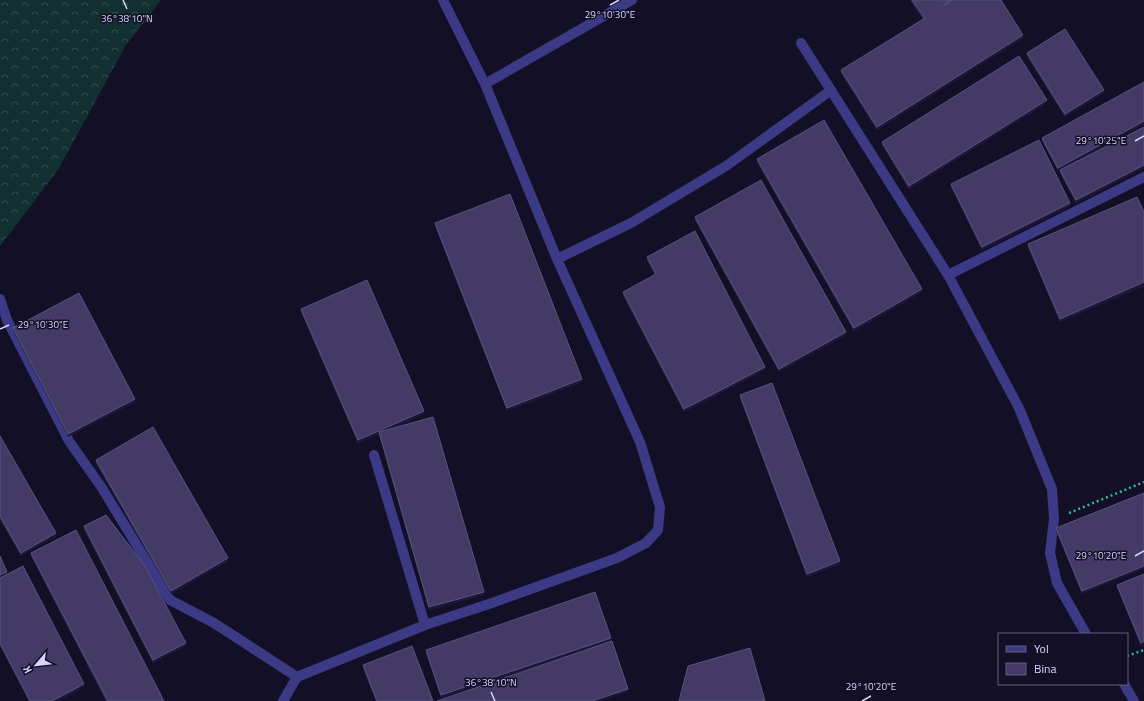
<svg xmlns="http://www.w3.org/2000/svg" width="1144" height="701" font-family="'Titillium Web',sans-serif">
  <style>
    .forest { fill: url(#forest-crowns) }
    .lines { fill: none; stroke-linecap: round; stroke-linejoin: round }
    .path { stroke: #2fb8b0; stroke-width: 2.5; stroke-dasharray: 2 3; stroke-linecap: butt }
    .minor { stroke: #3d3a85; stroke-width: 10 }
    .wall { fill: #312854 }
    .shaded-wall { fill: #1d163a }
    .building { fill: #433a66; stroke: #5a527e }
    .ticks { fill: none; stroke: #d9d4ff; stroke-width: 1.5 }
    .ticks-label { font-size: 10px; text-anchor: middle; fill: #d9d4ff; stroke: #130f26; stroke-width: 3; stroke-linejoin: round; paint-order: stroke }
  </style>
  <defs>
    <pattern id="forest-crowns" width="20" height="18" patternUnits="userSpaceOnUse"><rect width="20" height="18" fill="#12302f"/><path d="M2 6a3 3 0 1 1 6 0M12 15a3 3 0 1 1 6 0" fill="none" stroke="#344d4e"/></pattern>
  </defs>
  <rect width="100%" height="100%" fill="#130f26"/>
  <path class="forest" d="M0 0H161L126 45 58 170 0 246Z"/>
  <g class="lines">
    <path class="path" d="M1069 513 1144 482
      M1127 656 1144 650"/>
    <path class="minor" d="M801 43 948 275 1019 408 1052 489 1054 519 1050 553 1057 583 1086 634
      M485 84 632 0
      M557 259 631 223 726 166 830 91
      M948 275 1144 177
      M0 299 7 320 69 441 102 488 170 600 214 623 297 677
      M425 625 489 604 617 558 646 543 658 530 660 507 640 442 557 259 485 84 443 0
      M1124 684 1134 701
      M283 701 297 677 425 625 374 455"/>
  </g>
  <path class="wall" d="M910 0H1001L1023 38 877 130 841 73V70L923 19Z
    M1027 53 1104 93 1065 117 1027 56Z
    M1144 82V124L1058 171 1042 141V138Z
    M1047 103 909 189 882 145V142Z
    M1144 127V168L1076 203 1060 173V170Z
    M757 159 922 292 854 331 757 162Z
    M951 184 1070 206 982 250 951 187Z
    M1144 212V286L1060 322 1028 247V244Z
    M695 217 846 335 779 372 695 220Z
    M435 223 582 382 507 411 435 226Z
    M647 257 765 370 684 412 623 295V292L655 275 647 260Z
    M301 309 424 414 390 429 484 595 429 610 379 434 358 443 301 312Z
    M13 328 135 402 68 437 13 331Z
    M740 395 840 564 807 577 740 398Z
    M0 436 56 536 21 556 0 519Z
    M96 460 228 561 171 594 96 463Z
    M1144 493 1082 594 1056 531V528Z
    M84 526 186 646 153 663 84 529Z
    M31 553 164 701H106L31 556Z
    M0 556 7 575 84 687 58 701H29L0 646V578L6 575 0 578Z
    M1144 574V644L1141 646 1117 588V585Z
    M611 641 441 698 426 653V650Z
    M363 665 433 701H376L363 668Z"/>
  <path class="shaded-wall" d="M1023 35V38L877 130V127Z
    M1104 90V93L1065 117V114Z
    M1047 100V103L909 189V186Z
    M1144 121V124L1058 171V168Z
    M1144 165V168L1076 203V200Z
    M1070 203V206L982 250V247Z
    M1144 282V286L1060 322V319Z
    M922 289V292L854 331V328Z
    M846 332V335L779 372V369Z
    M765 367V370L684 412V409Z
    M582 379V382L507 411V408Z
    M135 399V402L68 437V434Z
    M424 411V414L358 443V440Z
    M56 533V536L21 556V553Z
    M228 558V561L171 594V591Z
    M840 561V564L807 577V574Z
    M1144 566V569L1082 594V591Z
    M7 572V575L0 578V575Z
    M484 592V595L429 610V607Z
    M611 638V641L441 698V695Z
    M1144 641V644L1141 646V643Z
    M186 643V646L153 663V660Z
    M84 684V687L58 701H52Z
    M628 689V692L601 701H592Z"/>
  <path class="building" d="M912 0H951L943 6 952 0H1001L1023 35 877 127 841 70 925 18Z
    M1065 29 1104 90 1065 114 1027 53Z
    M1019 56 1047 100 909 186 882 142Z
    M1144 82V121L1058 168 1042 138Z
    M824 120 922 289 854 328 757 159Z
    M1144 127V165L1076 200 1060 170Z
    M1039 140 1070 203 982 247 951 184Z
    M761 180 846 332 779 369 695 217Z
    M510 194 582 379 507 408 435 223Z
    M1137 197 1144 212V282L1060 319 1028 244Z
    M695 231 765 367 684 409 623 292 656 274 647 257Z
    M367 280 424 411 358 440 301 309Z
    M79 293 135 399 68 434 13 328Z
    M772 383 840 561 807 574 740 395Z
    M433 417 484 592 429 607 379 432Z
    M153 427 228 558 171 591 96 460Z
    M0 436 56 533 21 553 0 516Z
    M1144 493V566L1082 591 1056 528Z
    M106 515 145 566 186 643 153 660 84 526Z
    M76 530 164 701H108L31 553Z
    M0 556 7 572 0 575Z
    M23 566 84 684 52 701H30L0 643V578Z
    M1144 574V641L1141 643 1117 585Z
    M595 592 611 638 441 695 426 650Z
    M612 641 628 689 592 701H437Z
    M412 646 433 701H377L363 665Z
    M750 648 765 701H679L688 666Z"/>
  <path class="ticks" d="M123 0 127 9M610 5 619 0M1135 141 1144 136M0 329 9 325M1135 556 1144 551M491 692 495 701M862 701 871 696"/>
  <g class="ticks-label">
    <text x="610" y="18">29°10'30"E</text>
    <text x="127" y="22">36°38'10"N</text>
    <text x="1101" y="144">29°10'25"E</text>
    <text x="43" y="328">29°10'30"E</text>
    <text x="1101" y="559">29°10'20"E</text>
    <text x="491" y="686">36°38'10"N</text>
    <text x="871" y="690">29°10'20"E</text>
  </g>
  <rect x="998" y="633" width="130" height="52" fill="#130f26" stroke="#625e7d"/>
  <rect x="1006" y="646" width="20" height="6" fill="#3d3a85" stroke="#625e7d"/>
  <text x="1034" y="653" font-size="12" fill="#d9d4ff">Yol</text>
  <rect x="1006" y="663" width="20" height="12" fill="#433a66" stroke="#625e7d"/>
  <text x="1034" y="673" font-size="12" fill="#d9d4ff">Bina</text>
  <g transform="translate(36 665) rotate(242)" stroke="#130f26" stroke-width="3" paint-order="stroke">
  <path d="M0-3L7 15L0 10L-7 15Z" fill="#d9d4ff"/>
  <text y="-6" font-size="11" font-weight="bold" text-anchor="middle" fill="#d9d4ff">K</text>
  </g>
</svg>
